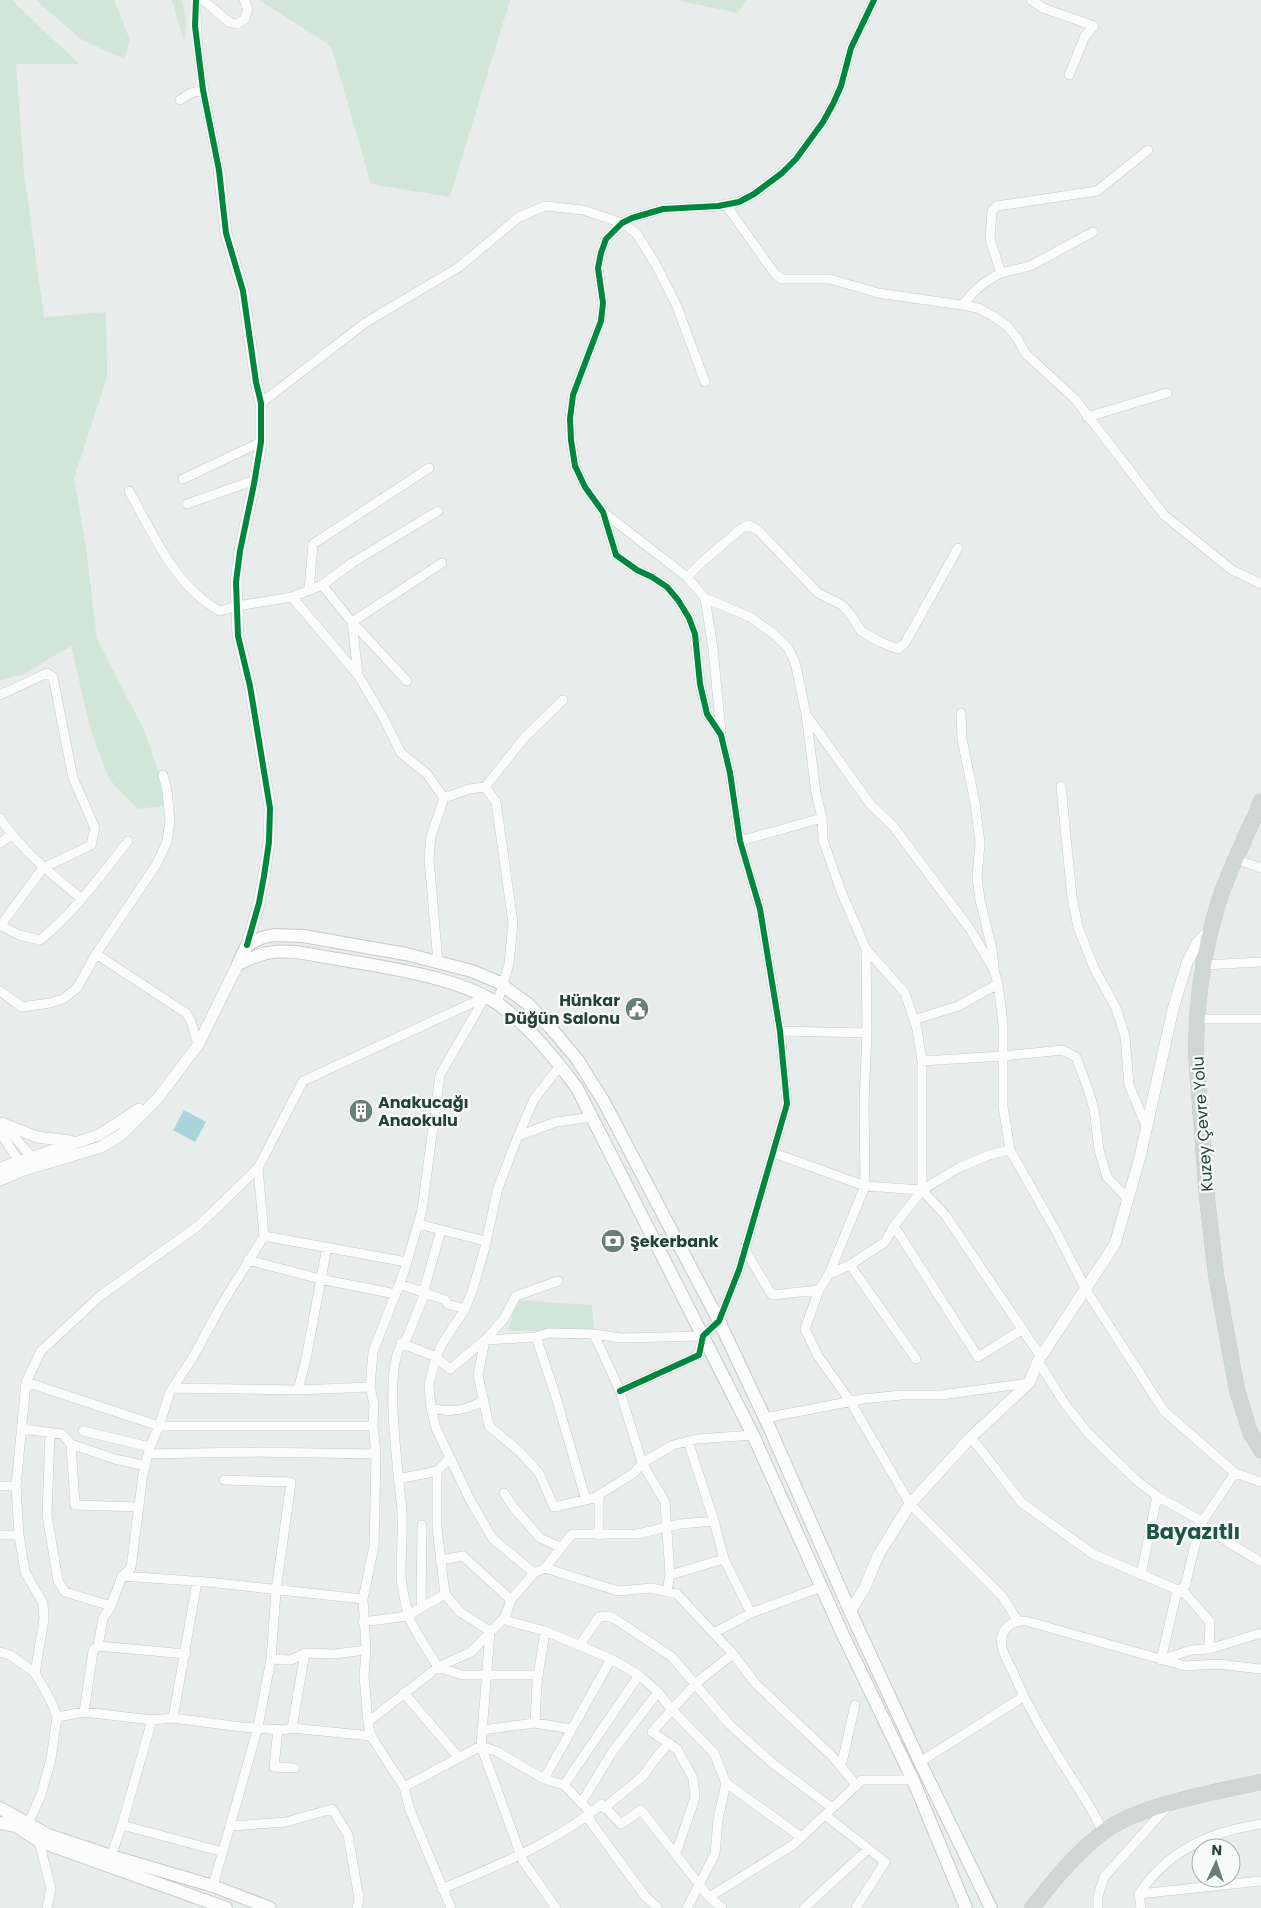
<svg xmlns="http://www.w3.org/2000/svg" width="1261" height="1908" font-family="Poppins,sans-serif">
  <style>
    .green { fill: #d1e6d8 }
    .water { fill: #a9d4db }
    .lines { fill: none; stroke-linecap: round; stroke-linejoin: round }
    .minor-casing { stroke: #c5cac8; stroke-width: 10 }
    .tertiary-casing { stroke: #c5cac8; stroke-width: 12 }
    .secondary-casing { stroke: #c3cbc8; stroke-width: 14 }
    .primary-casing { stroke: #c3ccc9; stroke-width: 16 }
    .minor { stroke: #fcfcfc; stroke-width: 9 }
    .tertiary { stroke: #fcfcfc; stroke-width: 11 }
    .secondary { stroke: #fcfcfc; stroke-width: 12 }
    .primary { stroke: #cfd7d5; stroke-width: 15 }
    .cycleway-casing { stroke: #f7fbf9; stroke-width: 9 }
    .cycleway { stroke: #00873e; stroke-width: 6 }
    .labels { text-anchor: middle; stroke-width: 4.5; stroke-linejoin: round; paint-order: stroke }
    .poi-label { font-size: 16px; font-weight: bold; fill: #24423a; stroke: #f7fbf9; text-anchor: start }
    .street-label { font-size: 16px; fill: #24423a; stroke: #f7fbf9 }
    .district-label { font-size: 21px; font-weight: bold; fill: #1f5548; stroke: #f7fbf9 }
  </style>
  <rect width="100%" height="100%" fill="#e8edeb"/>
  <path class="green" d="M0 0H12L79 64H16L24 172 44 317 106 312 107 377 74 478 86 548 97 639 145 732 170 805 138 809 109 779 91 731 71 646 22 675 0 680Z
    M36 0H114L130 40 124 59 82 40Z
    M172 0H181C187 15 187 27 184 42Z
    M259 0H510L450 197 371 184 331 46Z
    M676 0H746L738 13Z
    M517 1300 592 1305 594 1331H508Z"/>
  <path class="water" d="M184 1110 206 1122 195 1142 173 1130Z"/>
  <g class="lines">
    <g class="minor-casing">
      <path id="minor" d="M196 0C195 57 208 114 219 170
        M203 0 229 22 237 24 244 20C248 12 249 8 244 0
        M1031 0 1043 8 1094 26 1085 36 1069 75
        M180 100 191 93 203 90
        M726 205 775 274 782 279H830L878 293 968 306 978 308 993 316 1007 326 1017 338 1026 354 1075 399 1164 515 1232 570 1261 584
        M1001 273 1030 266 1093 232
        M963 305C972 291 987 280 1001 273L990 239 992 211 997 206 1097 191 1148 150
        M261 403 365 323 459 267 519 217 545 206 583 210 622 223 636 233 655 263 676 304 705 382
        M1087 417 1167 393
        M183 479 261 442
        M129 491C153 533 175 587 220 611L237 606 292 597 322 585 352 563 438 511
        M187 504 255 480
        M603 512 687 577 705 598 713 649 721 732
        M687 577 702 562 742 528 749 525 758 530 818 593 842 605 851 615 861 631 880 642 898 649 905 643 958 548
        M322 585 352 622 407 681
        M309 590 313 544 429 468
        M292 597 358 675 383 717 401 753 427 774 444 798 431 836 429 859 438 962
        M705 598 750 617 774 634 788 648 795 662 806 714 816 793 822 818 823 840 841 891 866 949 867 1033 864 1103 865 1186 829 1274 819 1290 805 1329 818 1356 850 1401 910 1504 1002 1596 1018 1621
        M358 675 352 622 442 563
        M0 695 47 673 53 677 73 778 95 828 91 845 43 868 0 926
        M961 713 962 739 975 803 980 843 977 877 980 900 992 949 994 967
        M807 716 871 805 893 826 970 929 994 970 998 984 1003 1024V1106L1010 1150 1057 1233 1086 1290 1164 1411 1235 1473 1261 1482
        M1061 786 1072 897 1078 927 1094 968 1116 1008 1125 1036 1129 1085 1147 1128
        M485 787 496 802 513 923 509 964 497 1004
        M444 798 469 789 485 787 525 737 563 700
        M0 818C22 851 51 874 82 899
        M740 841 822 818
        M0 843 11 835
        M1235 859 1261 868
        M0 925 19 935 40 940C75 912 101 875 128 841
        M866 949 905 993 917 1029 922 1061V1190L946 1216 1041 1357
        M96 954 186 1013 191 1021 198 1045
        M1204 965 1261 962
        M0 991 22 1007 50 1003 63 999 77 988 96 954 156 865 167 842 170 820 167 791 163 775
        M1197 1019H1261
        M914 1020 958 1006 998 984
        M780 1031 867 1033
        M922 1061 1003 1056 1062 1050 1076 1057 1089 1092 1094 1109 1099 1150 1107 1177 1129 1200
        M5 1126 35 1161
        M0 1132 22 1166
        M518 1136 534 1099 560 1066
        M774 1153 865 1186 922 1190
        M418 1224 485 1241
        M894 1226 978 1357 1023 1329
        M441 1230 424 1290 425 1293 406 1340C380 1356 400 1481 402 1512 403 1532 401 1553 401 1573 401 1586 405 1601 408 1614 409 1623 432 1657 438 1667L462 1675H538
        M264 1236 407 1262
        M745 1250 772 1295 819 1290
        M248 1260 320 1279 396 1294
        M850 1265 916 1359
        M829 1274 850 1265 885 1242 894 1226 922 1190 958 1168 989 1155 1010 1150
        M400 1284 445 1300 448 1304 465 1309
        M594 1334 620 1391 642 1463 665 1502 670 1575 667 1591
        M703 1336 621 1338 594 1334 548 1333 536 1337 485 1340 478 1375 489 1426 520 1452 539 1473 554 1507 594 1498 634 1473 642 1463 673 1445 697 1439 753 1435
        M536 1337 555 1394 586 1500
        M401 1343 436 1357 450 1369 485 1340 503 1320 516 1296 558 1281
        M1038 1361 1065 1404 1088 1433 1136 1480 1157 1496 1198 1519 1200 1525 1261 1562
        M26 1382 159 1426H373
        M173 1388 298 1390 370 1387
        M298 1390 306 1359 327 1247
        M620 1391 699 1355 703 1336 719 1321 739 1270 787 1104 780 1031 760 909 740 841 730 773 721 735 707 714 700 684 695 634 689 618 678 600 667 587 652 577 637 570 616 555 603 512 585 487 575 466 571 440 570 419 573 395 601 321 603 303 598 268 601 253 606 239 622 223 632 218 663 209 718 206 739 202 754 194 782 173 796 159 823 122 833 104 841 86 851 48 874 0
        M431 1408C449 1413 468 1410 484 1400
        M765 1418 863 1399 901 1395H941L1029 1383
        M22 1429 62 1434 71 1444 115 1459 146 1466
        M83 1431 150 1447
        M50 1433 47 1515 58 1581 65 1592 111 1606
        M971 1437 1022 1503 1093 1554 1185 1593 1210 1622 1209 1649
        M688 1441 714 1521 724 1559 751 1613
        M71 1444 75 1505 138 1507
        M148 1454 247 1452 376 1454
        M437 1471V1528L445 1594 460 1612 490 1631 481 1746 523 1861 556 1908
        M1235 1473 1200 1525 1185 1586 1177 1591 1161 1660 1191 1650 1209 1649 1261 1633
        M398 1479 437 1471 450 1458
        M0 1486H16
        M504 1493 514 1508 540 1538 560 1547
        M599 1495V1535
        M0 1535H19
        M440 1560 463 1556 511 1600
        M545 1568 618 1591 651 1588 677 1594 733 1654 756 1684 833 1757 856 1785
        M534 1573 493 1539 470 1500 436 1428 431 1408 429 1384 436 1357 442 1344 465 1309 472 1292 484 1251 498 1188 518 1136 556 1122 592 1117
        M670 1575 724 1559
        M1141 1575 1157 1496
        M122 1576 207 1582 363 1599
        M421 1608 422 1525
        M505 1617 508 1621 545 1631 611 1659 639 1675 658 1692 671 1709 714 1753 726 1783 718 1819 715 1854 687 1908
        M363 1622 407 1616 445 1594
        M714 1633 751 1613 821 1587
        M98 1646 186 1654
        M579 1646 599 1617 608 1616 615 1619 672 1657 730 1725 771 1762 832 1808
        M0 1652 10 1655 35 1673 52 1703 57 1717 51 1759 41 1795 28 1824
        M271 1659 291 1660 305 1653 335 1654 366 1650
        M35 1673 44 1619 43 1603 25 1572 19 1535 16 1486 26 1382 41 1351 100 1296 198 1226 258 1168 303 1081 485 997
        M404 1693 459 1758
        M84 1712 93 1651 98 1646 103 1618 111 1606 122 1576 131 1568 143 1474 150 1447 159 1426 170 1392 193 1357 222 1304 264 1236 258 1168
        M57 1717 84 1712 152 1720 173 1718 241 1727 282 1730 292 1728 371 1736
        M173 1718 197 1582
        M368 1722 438 1667 471 1652 505 1617 511 1600 515 1595 534 1573 545 1568 572 1534H637L680 1524 714 1521
        M535 1723 537 1683 545 1631
        M292 1728 305 1653
        M278 1729 274 1767 295 1768
        M482 1730 535 1723 571 1729
        M920 1762 1023 1697
        M841 1767 855 1705
        M544 1779 611 1659
        M726 1783 801 1837
        M564 1785 639 1675
        M404 1787 481 1746 496 1751 544 1779 564 1785 591 1813
        M581 1803 613 1751 658 1692
        M604 1808 643 1776 656 1758 669 1743
        M825 1815 885 1862 856 1908
        M587 1817 645 1896 658 1908
        M122 1825 223 1852
        M230 1826 286 1822 332 1809 348 1835 359 1899 357 1908
        M1103 1832 1093 1812C1065 1766 1033 1721 1013 1672 1009 1664 1004 1655 1002 1647 999 1630 1010 1620 1026 1621L1185 1666 1218 1664 1261 1669
        M39 1841 51 1889 47 1908
        M676 1853 695 1798 693 1778 677 1749 652 1732 696 1683 733 1654
        M111 1856 122 1825 152 1720
        M213 1886 258 1727 271 1659 276 1591 291 1482 224 1480
        M442 1889C498 1865 555 1843 602 1804L621 1824 641 1810 709 1897 722 1908
        M1139 1894 1261 1881
        M709 1897 793 1845 862 1780H913
        M451 1908 410 1810 404 1787 371 1736 368 1722 364 1676 366 1650 363 1599 374 1546 376 1454 373 1426 374 1404 370 1387 373 1352 404 1272 422 1210 440 1075 485 997
        M804 1908 867 1850
        M1098 1908V1896L1104 1877 1168 1806
        M1141 1908 1139 1894C1168 1850 1210 1832 1261 1824"/>
    </g>
    <g class="tertiary-casing">
      <path id="tertiary" d="M219 170 226 233 243 291 256 382 261 403V442L254 484 240 551 236 582 238 636 250 686 270 808 269 842 264 876 259 903 247 945
        M2 1123 37 1137 70 1141
        M0 1168 99 1135 139 1109
        M0 1180 24 1170 101 1147 122 1134 158 1098 198 1045 238 964
        M850 1611 864 1589 879 1554 910 1504 971 1437 1029 1383 1038 1361 1115 1244 1140 1157 1173 1009 1187 963 1197 943 1211 929"/>
    </g>
    <g class="secondary-casing">
      <path id="secondary" d="M238 964 247 945 261 938 274 935 303 936 406 954 472 971 498 982 528 1004 550 1027 577 1059 604 1102 719 1321 770 1429 850 1611 920 1762 991 1908
        M238 964C247 960 257 955 267 953 289 948 316 956 338 959 387 968 467 978 505 1009 533 1031 556 1060 577 1088L753 1435 843 1635 913 1780 966 1908
        M0 1808 48 1835 111 1856 213 1886 270 1908
        M0 1823 16 1826 39 1841 226 1908"/>
    </g>
    <g class="primary-casing">
      <path id="primary" d="M1261 801C1247 837 1228 870 1217 907 1203 954 1196 1006 1196 1054L1207 1198 1216 1275 1237 1390 1250 1432 1261 1450
        M1032 1908C1053 1881 1075 1854 1102 1833 1135 1806 1218 1791 1261 1782"/>
    </g>
    <use href="#minor" class="minor"/>
    <use href="#tertiary" class="tertiary"/>
    <use href="#secondary" class="secondary"/>
    <use href="#primary" class="primary"/>
    <g class="cycleway-casing">
      <path id="cycleway" d="M196 0 195 26 203 90 219 170 226 233 243 291 256 382 261 403V442L254 484 240 551 236 582 238 636 250 686 270 808 269 842 264 876 259 903 247 945
        M620 1391 699 1355 703 1336 719 1321 739 1270 787 1104 780 1031 760 909 740 841 730 773 721 735 707 714 700 684 695 634 689 618 678 600 667 587 652 577 637 570 616 555 603 512 585 487 575 466 571 440 570 419 573 395 601 321 603 303 598 268 601 253 606 239 622 223 632 218 663 209 718 206 739 202 754 194 782 173 796 159 823 122 833 104 841 86 851 48 874 0"/>
    </g>
    <use href="#cycleway" class="cycleway"/>
  </g>
  <defs>
    <g id="civic-disc" transform="scale(1.25)"><circle r="9.5" fill="#697e78" stroke="#f7fbf9"/><path d="M-.6-6.5H3V-4.5H.6V-3L4-1V1h2V6H-6V1h2V-1L-.6-3ZM-1.2 2.5V6h2.4V2.5Z" fill="#fff"/></g>
    <g id="building-disc" transform="scale(1.25)"><circle r="9.5" fill="#697e78" stroke="#f7fbf9"/><path d="M-4-6H4V6H1V3H-1V6H-4ZM-2.5-4.3h1.7v1.8h-1.7ZM.8-4.3h1.7v1.8H.8ZM-2.5-1h1.7V.8h-1.7ZM.8-1h1.7V.8H.8Z" fill="#fff"/></g>
    <g id="bank-disc" transform="scale(1.25)"><circle r="9.5" fill="#697e78" stroke="#f7fbf9"/><path d="M-6-4H6V4H-6ZM0-2.3a2.3 2.3 0 1 0 0 4.6a2.3 2.3 0 1 0 0-4.6Z" fill="#fff"/></g>
  </defs>
  <g fill-rule="evenodd">
    <use href="#civic-disc" x="637" y="1009"/>
    <use href="#building-disc" x="361" y="1111"/>
    <use href="#bank-disc" x="613" y="1241"/>
  </g>
  <g class="labels">
    <g class="poi-label">
      <text x="620" y="1006" text-anchor="end">Hünkar<tspan x="620" dy="18">Düğün Salonu</tspan></text>
      <text x="378" y="1108">Anakucağı<tspan x="378" dy="18">Anaokulu</tspan></text>
      <text x="630" y="1247">Şekerbank</text>
    </g>
    <g class="street-label">
      <text transform="translate(1202 1124) rotate(-94)" y="6">Kuzey Çevre Yolu</text>
    </g>
    <g class="district-label">
      <text x="1193" y="1539">Bayazıtlı</text>
    </g>
  </g>
  <g transform="translate(1216 1863) rotate(3)"><circle r="24" fill="#f7fbf9" stroke="#a3b1ad"/>
  <path d="M0-4L9 19L0 12L-9 19Z" fill="#697e78"/>
  <text y="-8" font-size="14" font-weight="bold" text-anchor="middle" fill="#24423a">N</text>
  </g>
</svg>
